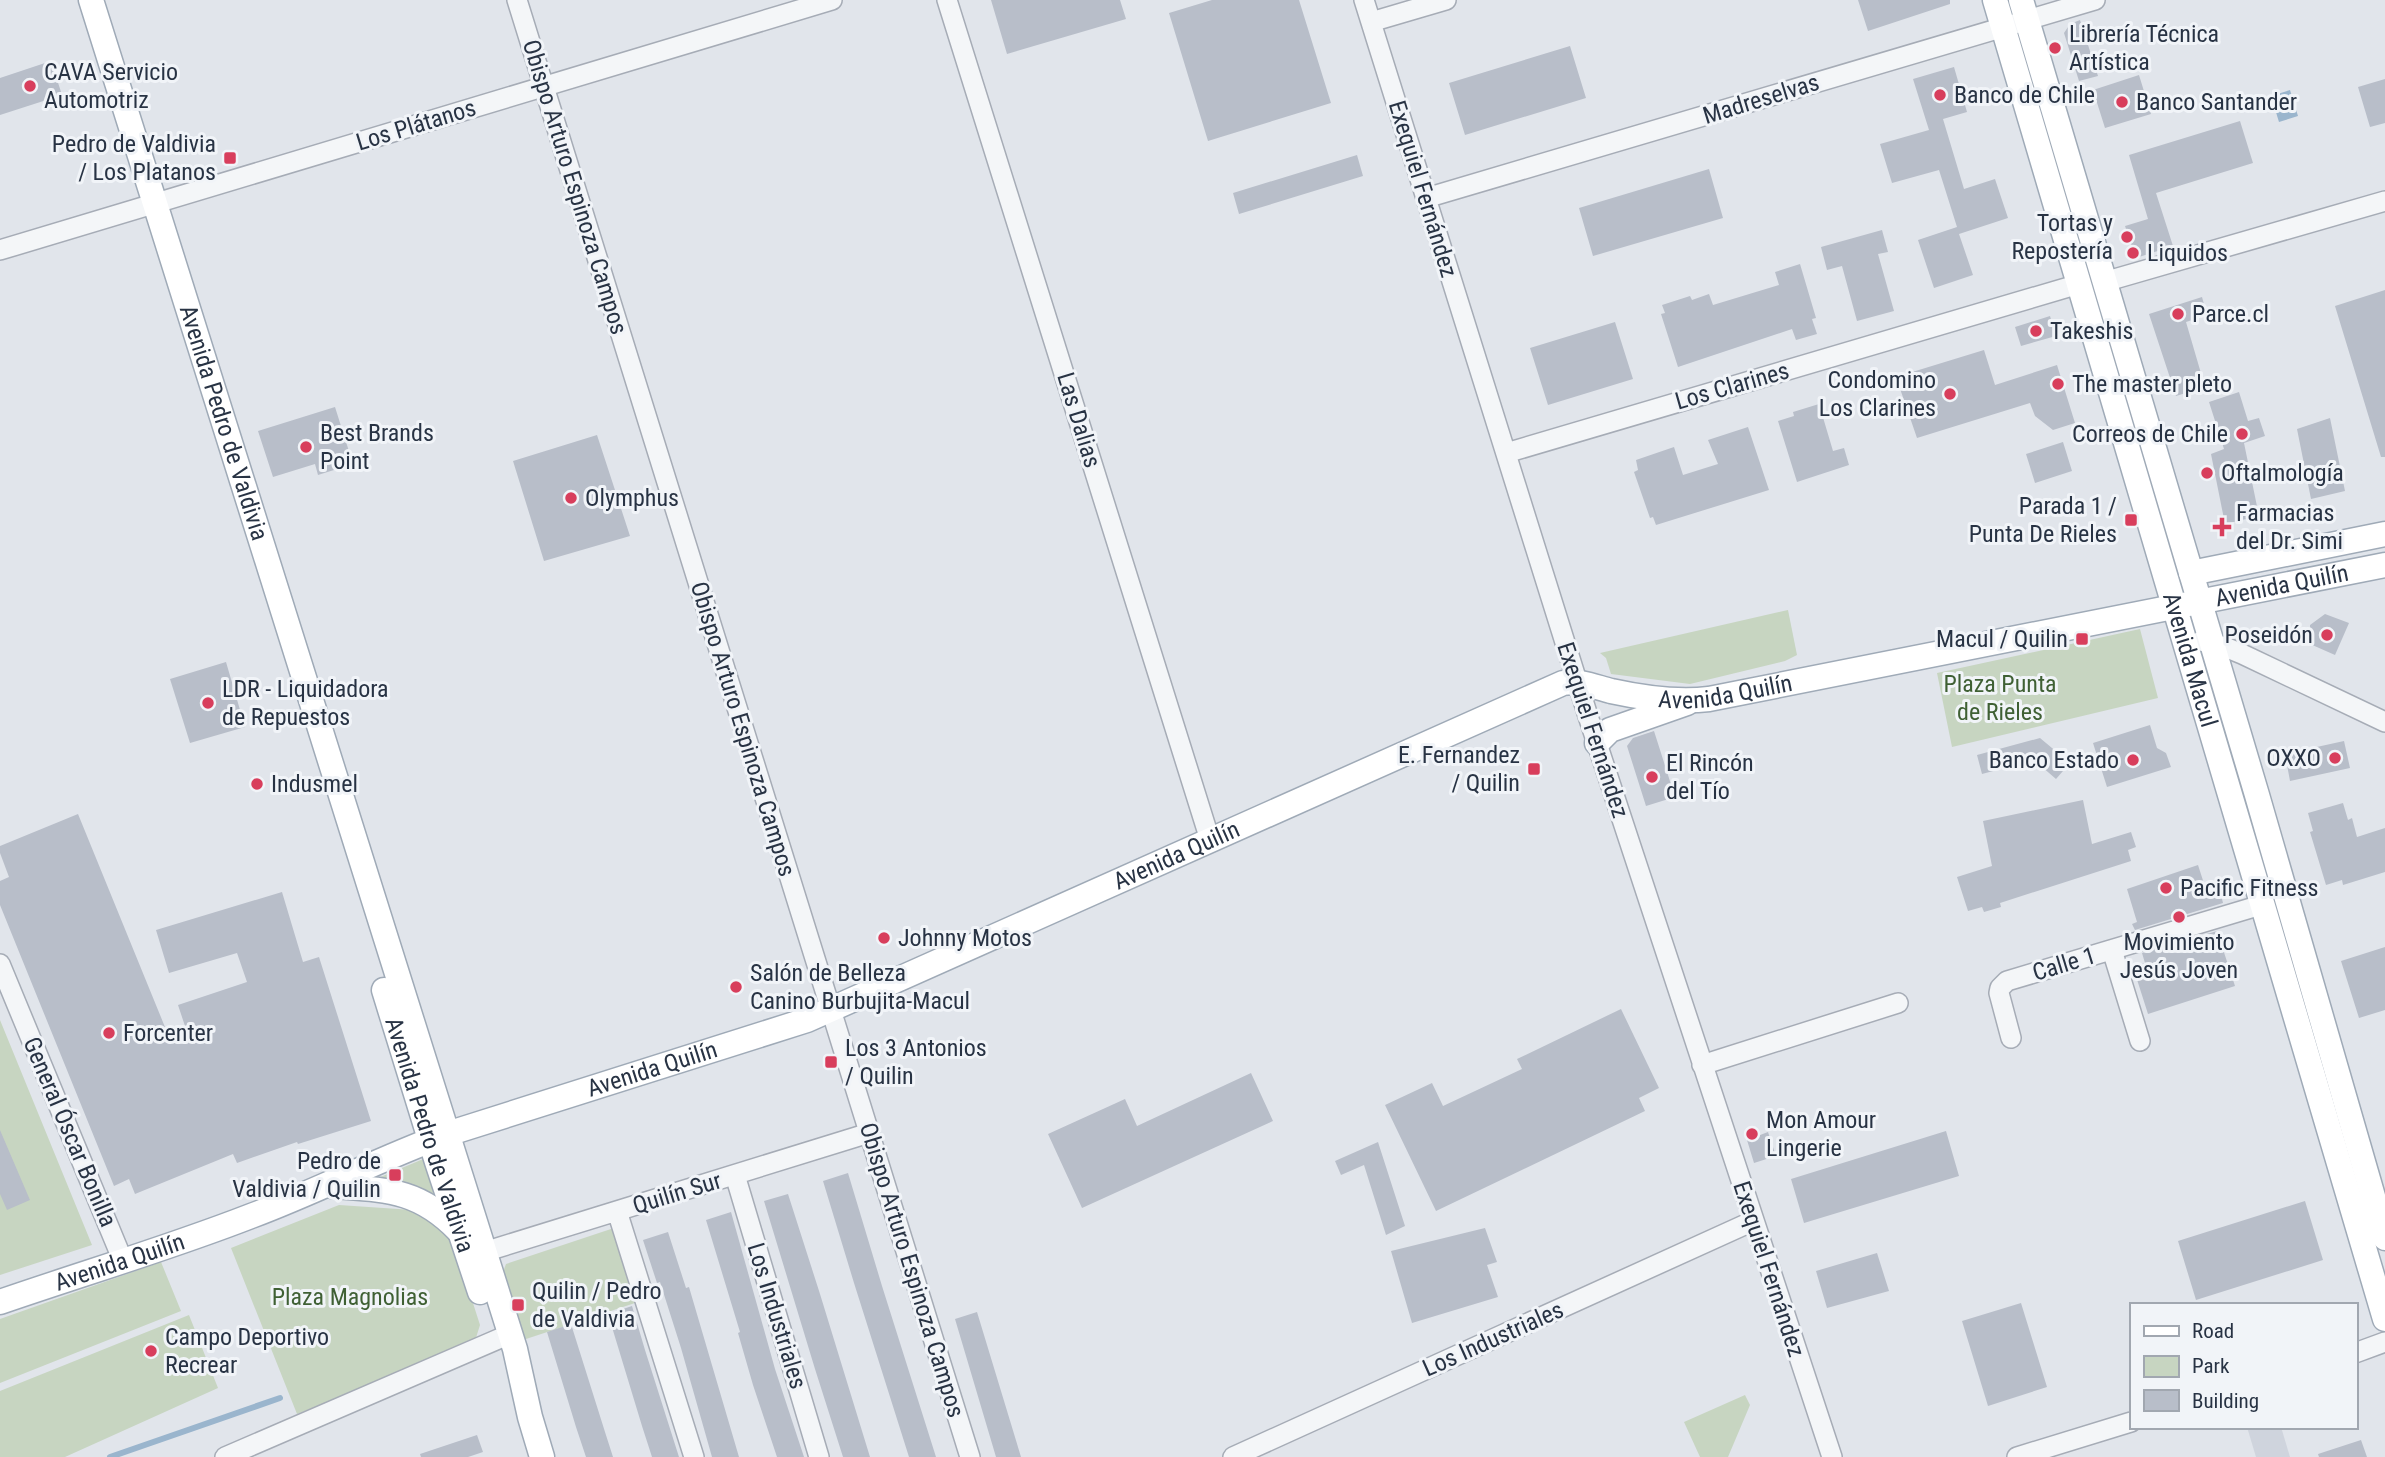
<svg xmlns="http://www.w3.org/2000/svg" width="2385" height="1457" font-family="'Roboto Condensed',sans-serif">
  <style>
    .built { fill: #cfd4dd }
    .green { fill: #c7d5c1 }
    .water { fill: #9ab5cd }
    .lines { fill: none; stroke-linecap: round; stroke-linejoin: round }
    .stream { stroke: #9ab5cd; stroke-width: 6 }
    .building { fill: #b8bec9 }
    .minor-casing { stroke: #a6acb6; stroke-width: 22 }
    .major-casing { stroke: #9faab7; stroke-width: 27 }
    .minor { stroke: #f4f6f8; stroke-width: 19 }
    .major { stroke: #fff; stroke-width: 24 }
    .poi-dot { fill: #d83e5c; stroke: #f1f4f8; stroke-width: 2.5 }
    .labels { text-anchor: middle; stroke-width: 6; stroke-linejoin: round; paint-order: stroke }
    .poi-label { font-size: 24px; fill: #283344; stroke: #f1f4f8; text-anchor: start }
    .street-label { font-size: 24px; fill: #283344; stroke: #f1f4f8 }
    .park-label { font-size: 24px; fill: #3f6034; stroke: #f1f4f8 }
  </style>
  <rect width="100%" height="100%" fill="#e1e5eb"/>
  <path class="built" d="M2247 1427H2281L2290 1457H2256Z"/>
  <path class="green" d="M1788 610 1797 655 1785 661 1690 684 1611 674 1606 658 1600 653Z
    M2140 629 2158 698 1952 747 1937 673Z
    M0 1020 92 1245 0 1275Z
    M428 1157 443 1206 359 1186Z
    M339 1205 428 1211 450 1231 480 1325 474 1344 297 1414 231 1248Z
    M614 1228 638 1302 520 1341 500 1280 506 1264Z
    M161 1262 181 1311 0 1383V1319Z
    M189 1315 218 1388 65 1457H0V1391Z
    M1745 1395 1750 1405 1728 1457H1700L1684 1422Z"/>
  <path class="water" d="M2290 90 2298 116 2279 122 2271 96Z"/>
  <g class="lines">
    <path class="stream" d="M110 1457 280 1398"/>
  </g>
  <path class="building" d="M991 0H1120L1126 19 1007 54Z
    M1212 0H1299L1331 103 1208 141 1169 13Z
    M1858 0H1950V4L1868 31Z
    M2080 20 2098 76 2079 81 2064 33 2070 24Z
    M1570 46 1586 98 1465 135 1449 83Z
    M51 61 62 95 0 115V78Z
    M1954 67 1967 112 1943 119 1964 189 1995 179 2008 218 1959 234 1973 275 1934 288 1918 240 1957 227 1939 170 1892 183 1880 144 1929 130 1913 79Z
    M2139 75 2151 114 2105 128 2093 90Z
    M2385 79V123L2370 127 2358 87Z
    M2240 121 2253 163 2156 193 2173 246 2136 258 2125 226 2148 219 2129 155Z
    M1357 155 1363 176 1239 214 1233 193Z
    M1709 169 1723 218 1593 256 1579 208Z
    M1882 230 1888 252 1878 254 1894 311 1857 321 1842 266 1827 270 1821 247Z
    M1800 264 1816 318 1812 319 1817 334 1796 340 1792 329 1678 367 1661 314 1665 313 1662 305 1690 296 1692 300 1709 294 1713 305 1779 285 1775 272Z
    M2385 290V457H2381L2335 306Z
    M2202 297 2207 315 2186 322 2205 387 2176 396 2149 314Z
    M2050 316 2056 336 2021 346 2015 327Z
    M1615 322 1633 379 1548 405 1530 348Z
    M1984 350 1995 385 2057 365 2075 423 2053 430 2035 416 2030 403 1917 438 1896 377Z
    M2239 392 2248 421 2259 418 2265 436 2244 443 2259 516 2225 524 2211 454 2224 449 2209 402Z
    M1819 404 1833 451 1844 448 1849 465 1797 482 1778 421 1794 416 1793 412Z
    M335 407 353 464 318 475 315 464 273 477 258 431Z
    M2330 418 2345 491 2311 499 2297 429Z
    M1748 427 1769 490 1656 525 1653 517 1650 518 1634 472 1638 470 1636 460 1674 447 1683 475 1718 464 1708 440Z
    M597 435 630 536 544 561 513 461Z
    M2063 442 2072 471 2035 483 2026 454Z
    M2325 614 2349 623 2335 655 2310 644V625Z
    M226 662 245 727 190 743 170 679Z
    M2150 725 2157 748 2166 753 2171 767 2107 787 2093 743Z
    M1654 731 1675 797 1646 806 1627 746 1633 738Z
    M2040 738 2070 763 2056 779 2034 760 1982 774 1977 755Z
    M2344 741 2350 768 2290 781 2285 754Z
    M2083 800 2092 844 2131 832 2136 847 2128 850 2131 861 2000 903 2001 907 1984 912 1982 907 1968 911 1957 877 1992 866 1983 821Z
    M2343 803 2348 820 2352 818 2357 837 2385 828V872L2343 885 2342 880 2326 885 2310 832 2313 831 2308 813Z
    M78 814 167 1032 185 1026 178 1005 247 982 237 953 169 973 156 930 282 892 303 962 319 957 371 1121 298 1144 297 1142 237 1163 233 1154 135 1194 129 1179 114 1186 0 905V881L9 877 0 853V846Z
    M2198 865 2209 899 2221 895 2223 903 2135 930 2132 924 2137 922 2127 889Z
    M2217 931 2235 986 2148 1014 2133 967 2145 963 2142 953Z
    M2385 947V1010L2359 1018 2341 961Z
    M1621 1009 1659 1088 1639 1098 1645 1111 1436 1211 1385 1105 1432 1083 1443 1106 1522 1069 1517 1059Z
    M1251 1073 1273 1121 1082 1208 1048 1134 1125 1099 1137 1126Z
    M0 1130 30 1200 7 1210 0 1194Z
    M1946 1131 1959 1176 1804 1223 1791 1179Z
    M1768 1132 1776 1156 1754 1163 1747 1140Z
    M1378 1142 1405 1226 1386 1235 1364 1165 1341 1175 1335 1161Z
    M848 1173 882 1286 936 1457H909L854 1283 823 1181Z
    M788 1194 820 1294 870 1457H843L815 1369 764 1201Z
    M2305 1201 2323 1260 2196 1300 2178 1241Z
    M731 1212 775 1369 804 1457H777L753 1385 738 1333 740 1332 706 1220Z
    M1485 1228 1497 1262 1487 1265 1498 1297 1412 1323 1391 1251Z
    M668 1232 686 1288 689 1287 739 1457H712L681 1348 660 1282 657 1283 643 1240Z
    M1877 1253 1889 1291 1827 1308 1816 1271Z
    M2021 1303 2047 1387 1988 1406 1962 1321Z
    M632 1306 645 1350 679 1457H652L642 1426 608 1314Z
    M977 1312 1021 1457H996L955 1319Z
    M571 1324 605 1432 613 1457H586L576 1427 547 1332Z
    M477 1435 483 1452 468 1457H421L420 1454Z
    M2361 1440 2367 1457H2319L2318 1454Z"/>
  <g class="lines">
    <g class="minor-casing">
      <path id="minor" d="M517 0 970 1457
        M947 0 1210 840
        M1364 0 1588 716 1832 1457
        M1371 22 1446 0
        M1426 198 2095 0
        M0 250 832 0
        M2104 282 2385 201
        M1506 453 2079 284
        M2201 641 2225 647 2242 654 2385 722
        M2112 950 2140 1041
        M0 964 123 1261
        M2011 1038 1999 993 2000 988 2007 981 2261 905
        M1702 1065 1898 1003
        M735 1175 819 1457
        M617 1211 694 1457
        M484 1252 869 1133
        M2355 1353 2385 1342
        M225 1457 510 1334
        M1233 1457 1753 1221
        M2017 1457 2131 1422"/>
    </g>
    <g class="major-casing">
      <g id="major">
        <path id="s1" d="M91 0 515 1349 530 1417 542 1457"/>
        <path id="s2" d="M1995 0 2385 1319"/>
        <path d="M2021 0 2257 795 2385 1238"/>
        <path d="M2191 573 2385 534"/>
        <path d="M1597 743 1610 730 1687 703"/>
        <path id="s3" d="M384 990 437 1162 480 1292"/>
        <path d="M332 1186C386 1190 418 1189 458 1230"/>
        <path id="s4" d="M0 1302C84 1273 169 1248 251 1216 318 1191 381 1158 447 1134L807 1020 1563 683C1580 680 1595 687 1611 691 1643 698 1676 703 1709 699L2385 565"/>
      </g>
    </g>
    <use href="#minor" class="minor"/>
    <use href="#major" class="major"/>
  </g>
  <g class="poi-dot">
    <circle cx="2055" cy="48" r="7"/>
    <circle cx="30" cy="86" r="7"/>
    <circle cx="1940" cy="95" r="7"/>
    <circle cx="2122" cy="102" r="7"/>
    <rect x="223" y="151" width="14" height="14" rx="3.5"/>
    <circle cx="2127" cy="237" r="7"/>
    <circle cx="2133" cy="253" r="7"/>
    <circle cx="2178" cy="314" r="7"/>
    <circle cx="2036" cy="331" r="7"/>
    <circle cx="2058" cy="384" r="7"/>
    <circle cx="1950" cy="394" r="7"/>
    <circle cx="2242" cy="434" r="7"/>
    <circle cx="306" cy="447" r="7"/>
    <circle cx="2207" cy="473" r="7"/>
    <circle cx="571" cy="498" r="7"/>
    <rect x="2124" y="513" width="14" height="14" rx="3.5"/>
    <path d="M2218.5 516.5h7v7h7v7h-7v7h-7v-7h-7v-7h7z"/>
    <circle cx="2327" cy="635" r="7"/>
    <rect x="2075" y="632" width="14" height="14" rx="3.5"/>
    <circle cx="208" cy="703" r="7"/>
    <circle cx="2335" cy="758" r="7"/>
    <circle cx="2133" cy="760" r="7"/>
    <rect x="1527" y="762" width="14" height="14" rx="3.5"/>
    <circle cx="1652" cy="777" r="7"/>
    <circle cx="257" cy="784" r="7"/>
    <circle cx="2166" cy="888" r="7"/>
    <circle cx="2179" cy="917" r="7"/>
    <circle cx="884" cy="938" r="7"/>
    <circle cx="736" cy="987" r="7"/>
    <circle cx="109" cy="1033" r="7"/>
    <rect x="824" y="1055" width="14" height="14" rx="3.5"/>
    <circle cx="1752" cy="1134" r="7"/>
    <rect x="388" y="1168" width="14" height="14" rx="3.5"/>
    <rect x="511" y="1298" width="14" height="14" rx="3.5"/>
    <circle cx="151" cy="1351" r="7"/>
  </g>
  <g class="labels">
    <g class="poi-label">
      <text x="2069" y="42">Librería Técnica<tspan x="2069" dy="28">Artística</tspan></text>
      <text x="44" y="80">CAVA Servicio<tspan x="44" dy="28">Automotriz</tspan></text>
      <text x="1954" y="103">Banco de Chile</text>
      <text x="2136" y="110">Banco Santander</text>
      <text x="216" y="152" text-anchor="end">Pedro de Valdivia<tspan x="216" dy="28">/ Los Platanos</tspan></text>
      <text x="2113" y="231" text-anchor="end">Tortas y<tspan x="2113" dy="28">Repostería</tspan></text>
      <text x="2147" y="261">Liquidos</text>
      <text x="2192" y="322">Parce.cl</text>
      <text x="2050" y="339">Takeshis</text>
      <text x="1936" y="388" text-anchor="end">Condomino<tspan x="1936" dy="28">Los Clarines</tspan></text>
      <text x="2072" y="392">The master pleto</text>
      <text x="320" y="441">Best Brands<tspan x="320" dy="28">Point</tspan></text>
      <text x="2228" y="442" text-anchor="end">Correos de Chile</text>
      <text x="2221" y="481">Oftalmología</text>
      <text x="585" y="506">Olymphus</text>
      <text x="2117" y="514" text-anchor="end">Parada 1 /<tspan x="2117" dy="28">Punta De Rieles</tspan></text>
      <text x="2236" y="521">Farmacias<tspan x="2236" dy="28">del Dr. Simi</tspan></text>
      <text x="2313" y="643" text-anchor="end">Poseidón</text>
      <text x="2068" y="647" text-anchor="end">Macul / Quilin</text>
      <text x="222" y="697">LDR - Liquidadora<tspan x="222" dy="28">de Repuestos</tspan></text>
      <text x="1520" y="763" text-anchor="end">E. Fernandez<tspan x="1520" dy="28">/ Quilin</tspan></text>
      <text x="2321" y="766" text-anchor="end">OXXO</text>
      <text x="2119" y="768" text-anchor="end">Banco Estado</text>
      <text x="1666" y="771">El Rincón<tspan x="1666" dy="28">del Tío</tspan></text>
      <text x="271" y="792">Indusmel</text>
      <text x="2180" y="896">Pacific Fitness</text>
      <text x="898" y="946">Johnny Motos</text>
      <text x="2179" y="950" text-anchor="middle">Movimiento<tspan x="2179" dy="28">Jesús Joven</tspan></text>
      <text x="750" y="981">Salón de Belleza<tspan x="750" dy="28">Canino Burbujita-Macul</tspan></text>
      <text x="123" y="1041">Forcenter</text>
      <text x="845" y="1056">Los 3 Antonios<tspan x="845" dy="28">/ Quilin</tspan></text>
      <text x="1766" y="1128">Mon Amour<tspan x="1766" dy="28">Lingerie</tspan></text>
      <text x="381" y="1169" text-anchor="end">Pedro de<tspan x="381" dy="28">Valdivia / Quilin</tspan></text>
      <text x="532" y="1299">Quilin / Pedro<tspan x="532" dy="28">de Valdivia</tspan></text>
      <text x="165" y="1345">Campo Deportivo<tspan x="165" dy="28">Recrear</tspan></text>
    </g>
    <g class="street-label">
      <text transform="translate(1761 99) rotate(-17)" y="8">Madreselvas</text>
      <text transform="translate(416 125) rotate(-17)" y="8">Los Plátanos</text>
      <text transform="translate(575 187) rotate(73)" y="8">Obispo Arturo Espinoza Campos</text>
      <text transform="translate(1423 189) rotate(73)" y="8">Exequiel Fernández</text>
      <text transform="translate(1732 386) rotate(-16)" y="8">Los Clarines</text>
      <text transform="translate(1079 420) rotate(73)" y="8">Las Dalias</text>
      <text dy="8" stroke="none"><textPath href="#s1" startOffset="443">Avenida Pedro de Valdivia</textPath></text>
      <text dy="8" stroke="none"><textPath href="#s4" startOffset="2415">Avenida Quilín</textPath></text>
      <text dy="8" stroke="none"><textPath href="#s2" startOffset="688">Avenida Macul</textPath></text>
      <text dy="8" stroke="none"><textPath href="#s4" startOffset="1848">Avenida Quilín</textPath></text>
      <text transform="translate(743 729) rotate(73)" y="8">Obispo Arturo Espinoza Campos</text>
      <text transform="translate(1593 730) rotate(72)" y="8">Exequiel Fernández</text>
      <text dy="8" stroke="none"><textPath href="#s4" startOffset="1260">Avenida Quilín</textPath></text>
      <text transform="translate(2064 964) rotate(-17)" y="8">Calle 1</text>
      <text dy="8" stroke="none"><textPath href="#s4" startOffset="693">Avenida Quilín</textPath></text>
      <text transform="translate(70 1132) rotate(67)" y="8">General Óscar Bonilla</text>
      <text dy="8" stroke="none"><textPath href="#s3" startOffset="152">Avenida Pedro de Valdivia</textPath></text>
      <text transform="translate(677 1193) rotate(-17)" y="8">Quilín Sur</text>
      <text dy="8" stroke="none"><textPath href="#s4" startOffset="126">Avenida Quilín</textPath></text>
      <text transform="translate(1769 1269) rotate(72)" y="8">Exequiel Fernández</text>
      <text transform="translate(912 1270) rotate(73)" y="8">Obispo Arturo Espinoza Campos</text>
      <text transform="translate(777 1316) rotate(73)" y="8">Los Industriales</text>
      <text transform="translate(1493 1339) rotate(-24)" y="8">Los Industriales</text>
    </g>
    <g class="park-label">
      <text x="2000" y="692">Plaza Punta<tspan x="2000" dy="28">de Rieles</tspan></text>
      <text x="350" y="1305">Plaza Magnolias</text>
    </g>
  </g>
  <rect x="2130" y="1303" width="228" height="126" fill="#f1f4f8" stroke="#a1a7b0" stroke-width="2"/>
  <rect x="2144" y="1326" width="35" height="10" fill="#ffffff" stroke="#a1a7b0" stroke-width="2"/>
  <text x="2192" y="1338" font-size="21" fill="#283344">Road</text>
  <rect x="2144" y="1356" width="35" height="21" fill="#c7d5c1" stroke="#a1a7b0" stroke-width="2"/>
  <text x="2192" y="1373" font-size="21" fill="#283344">Park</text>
  <rect x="2144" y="1390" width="35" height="21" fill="#b8bec9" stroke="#a1a7b0" stroke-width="2"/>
  <text x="2192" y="1408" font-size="21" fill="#283344">Building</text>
</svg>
